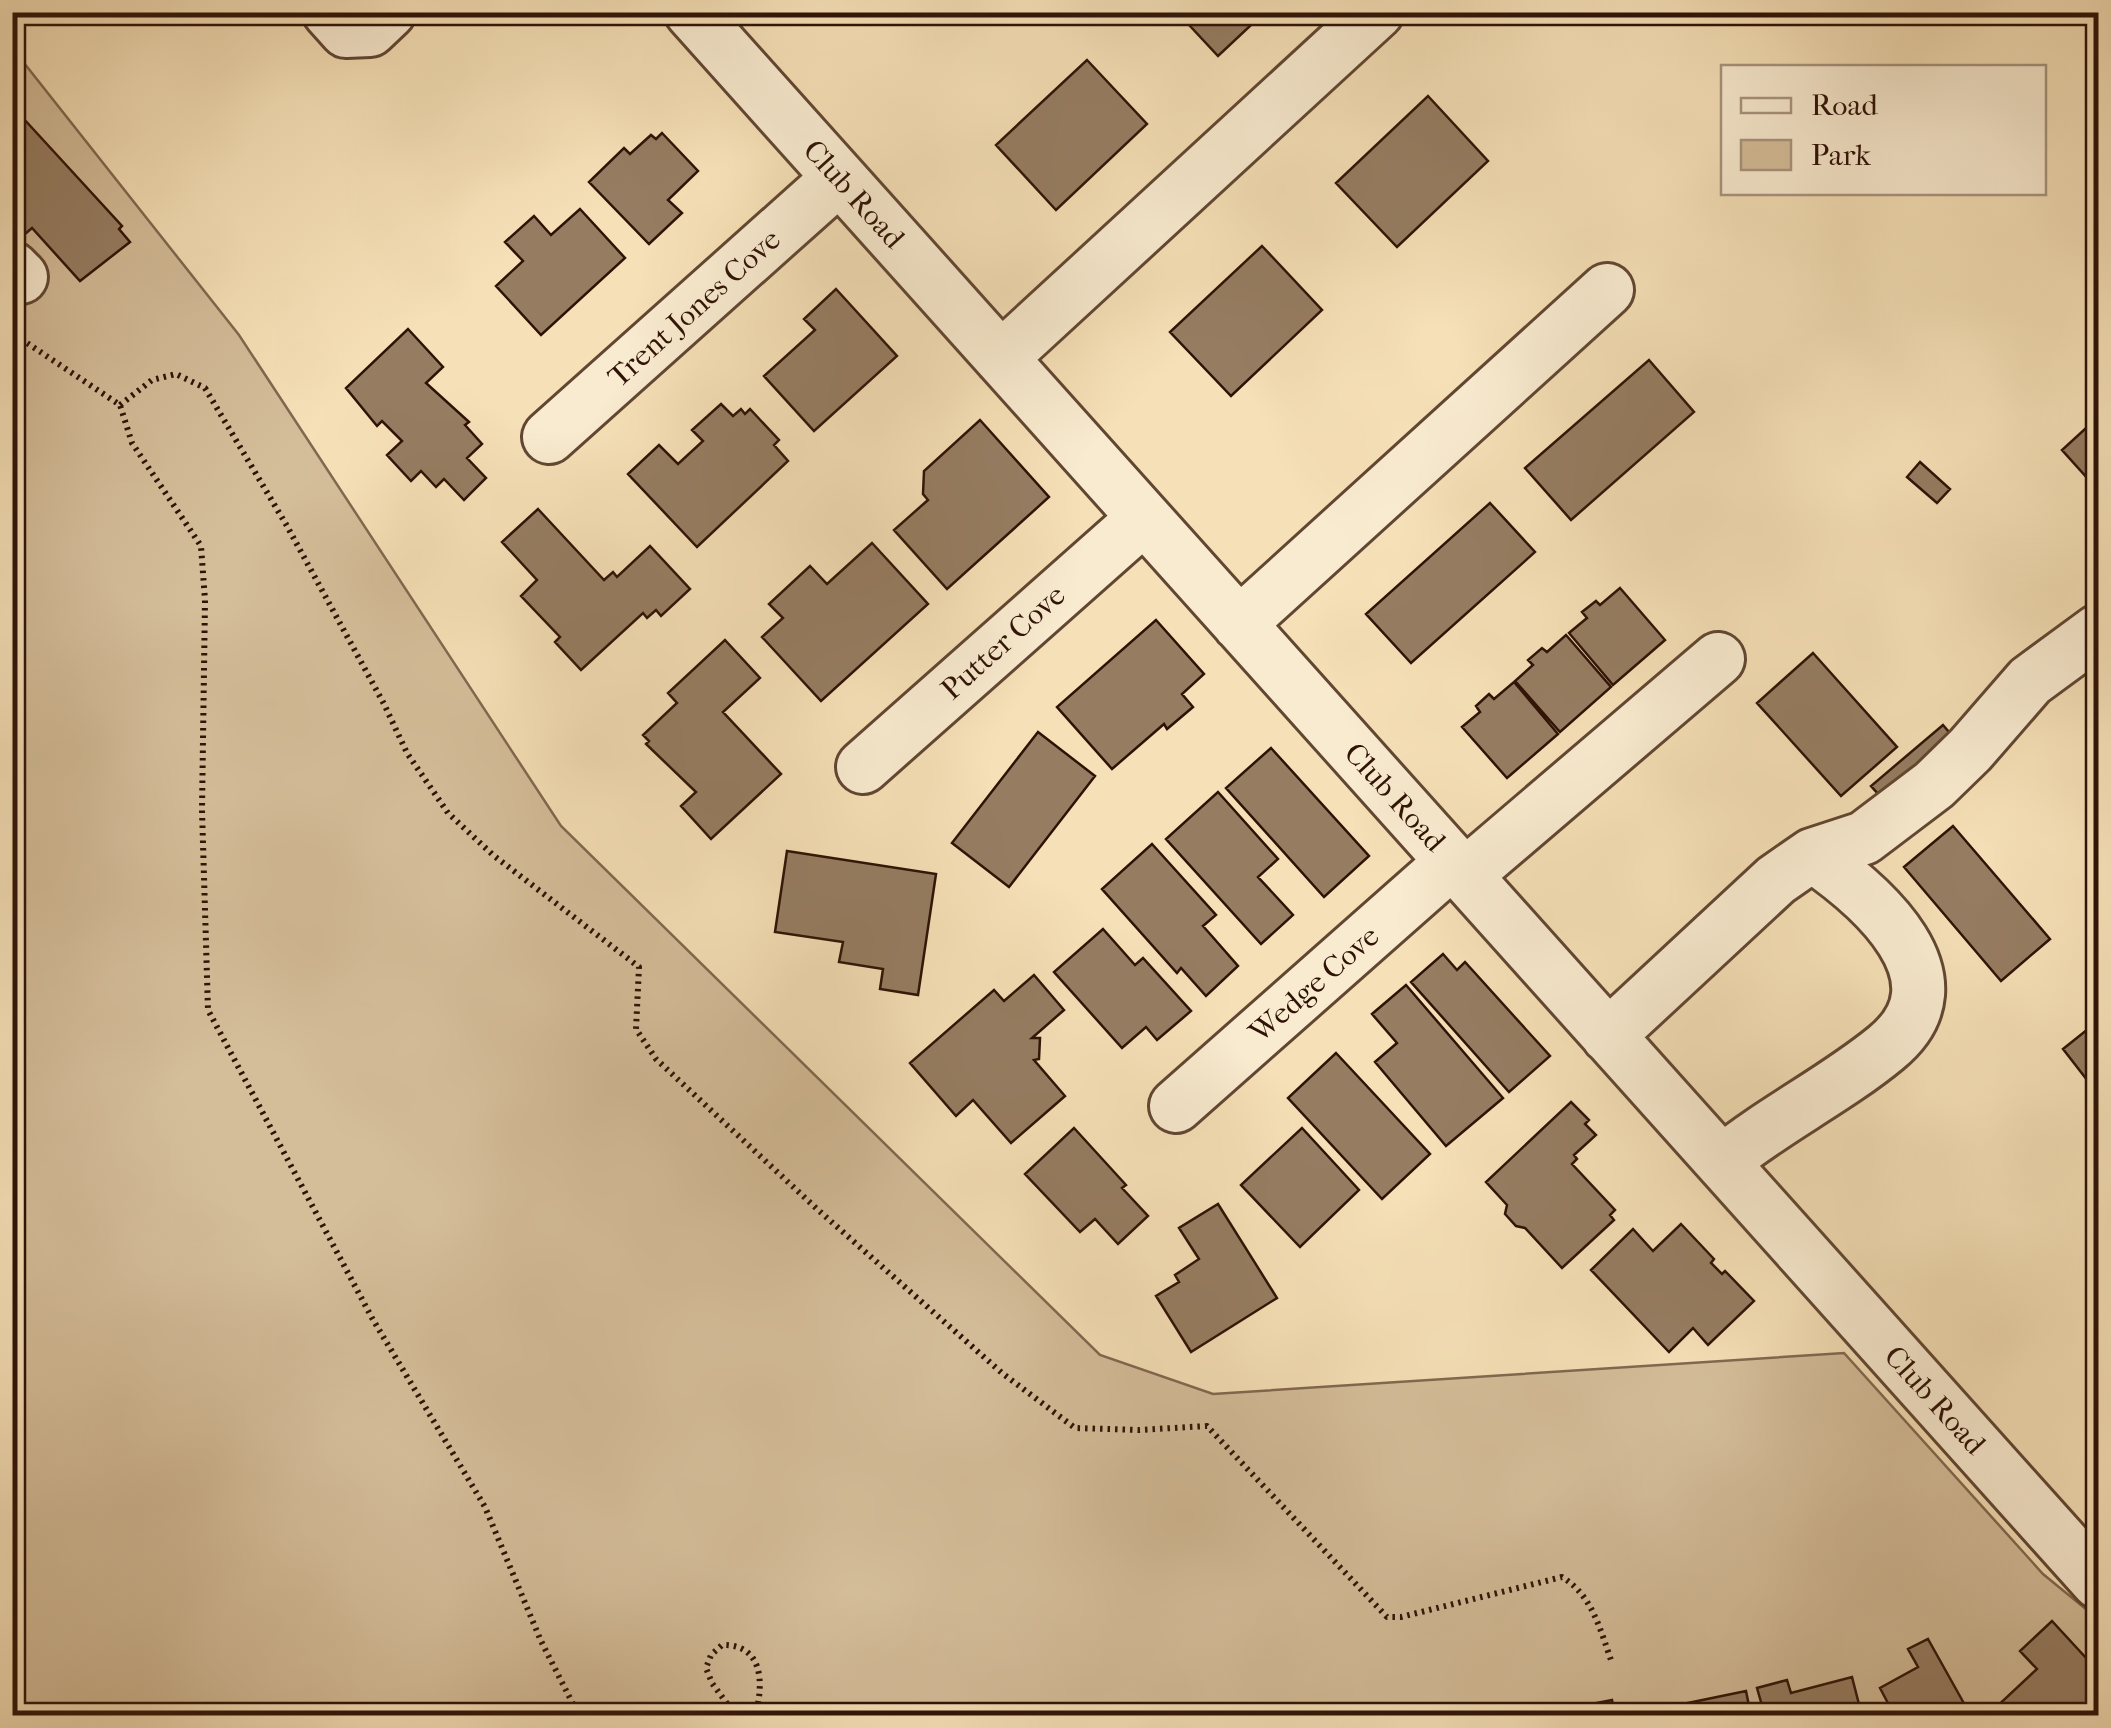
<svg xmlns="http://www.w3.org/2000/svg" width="2111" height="1728" font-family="'IM FELL French Canon',serif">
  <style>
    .green { fill: #d4bd99; stroke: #826850; stroke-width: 2.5 }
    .building { fill: #967d62; stroke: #2f1206; stroke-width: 2.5 }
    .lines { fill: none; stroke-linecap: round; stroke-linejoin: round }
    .minor-casing { stroke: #614632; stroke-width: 58 }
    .path { stroke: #2f1206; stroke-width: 6; stroke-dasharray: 2.5 5; stroke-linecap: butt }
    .minor { stroke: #f9ebd0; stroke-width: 52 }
    .labels { text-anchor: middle; stroke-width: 8; stroke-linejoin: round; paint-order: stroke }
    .street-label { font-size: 30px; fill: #2f1206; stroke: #f9ebd0 }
  </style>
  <rect width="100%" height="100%" fill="#f6e0b7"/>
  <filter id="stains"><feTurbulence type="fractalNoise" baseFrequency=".002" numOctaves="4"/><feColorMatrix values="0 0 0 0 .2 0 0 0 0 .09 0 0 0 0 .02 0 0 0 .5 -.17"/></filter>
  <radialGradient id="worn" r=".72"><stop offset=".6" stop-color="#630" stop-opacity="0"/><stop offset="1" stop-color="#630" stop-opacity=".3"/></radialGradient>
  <path class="green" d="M13 49 239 335 561 826 1100 1355 1213 1394 1844 1353 2043 1574 2098 1619V1716L13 1715Z"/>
  <path class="building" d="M1177 12H1265L1218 56Z
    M1087 60 1147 124 1056 210 996 145Z
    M1428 96 1488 161 1397 247 1336 183Z
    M12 106 122 226 119 229 130 242 80 281 32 228 25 234 12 221Z
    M662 133 698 171 668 200 682 213 649 244 589 182 624 148 630 154 651 135 656 139Z
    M580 209 625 258 541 335 496 286 523 261 505 242 534 216 551 235Z
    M1262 246 1322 310 1231 396 1170 332Z
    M836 289 897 356 814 431 764 376 815 330 804 319Z
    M408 329 443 367 426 383 469 422 465 425 482 444 467 458 486 478 464 500 444 479 436 487 421 471 411 481 387 455 402 441 382 421 377 426 346 388Z
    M1649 360 1694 412 1571 520 1525 468Z
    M721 404 733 416 741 409 745 414 750 409 779 440 774 445 788 461 697 547 628 474 659 445 678 464 703 441 692 430Z
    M2098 417V490L2062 450Z
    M980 420 1049 497 947 589 894 530 928 500 923 494 924 471Z
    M1920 462 1950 489 1937 503 1907 477Z
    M1490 503 1535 552 1411 663 1366 614Z
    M538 509 604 580 613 572 617 577 650 546 690 589 661 616 656 610 647 618 643 613 581 670 555 642 560 637 521 596 537 580 502 542Z
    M872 543 928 604 821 701 762 637 783 618 769 604 810 566 827 584Z
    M1620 588 1665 640 1613 685 1569 633 1587 618 1582 612 1596 601 1600 605Z
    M1156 620 1204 674 1182 694 1193 707 1167 729 1164 724 1112 769 1057 707Z
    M1566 635 1611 687 1560 732 1515 681 1533 665 1528 660 1542 648 1547 652Z
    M725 640 760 678 723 712 781 774 711 839 681 806 696 792 646 744 649 741 643 735 677 703 668 693Z
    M1813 653 1897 747 1841 796 1757 703Z
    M1514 682 1558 734 1507 778 1462 727 1480 712 1476 706 1489 694 1494 699Z
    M1943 725 1961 746 1890 807 1871 786Z
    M1038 732 1095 776 1009 887 952 843Z
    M1271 748 1369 856 1324 897 1226 788Z
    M1218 792 1278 859 1258 877 1293 915 1261 944 1166 839Z
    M1953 826 2050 939 2001 981 1904 867Z
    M1152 844 1216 915 1203 926 1238 966 1206 996 1181 968 1177 973 1102 889Z
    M787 851 936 874 918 995 880 989 883 969 839 962 843 942 775 932Z
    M1103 929 1135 965 1143 958 1191 1011 1157 1040 1146 1027 1122 1048 1054 972Z
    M1443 954 1457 970 1465 962 1550 1056 1509 1092 1411 982Z
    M1034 975 1064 1010 1032 1038H1040L1039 1059 1034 1060 1065 1096 1011 1143 973 1100 956 1116 910 1063 994 990 1004 1001Z
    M1406 985 1503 1098 1446 1146 1375 1062 1397 1043 1372 1014Z
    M2098 1021V1094L2063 1049Z
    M1336 1053 1430 1154 1382 1199 1288 1098Z
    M1571 1102 1589 1120 1585 1124 1596 1135 1574 1155 1577 1159 1572 1164 1615 1210 1610 1215 1614 1220 1562 1268 1525 1228 1516 1226 1505 1214 1507 1205 1486 1182Z
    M1074 1128 1126 1185 1122 1188 1148 1216 1118 1244 1095 1219 1080 1232 1025 1174Z
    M1302 1128 1359 1190 1300 1247 1241 1185Z
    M1218 1204 1277 1298 1191 1352 1156 1296 1179 1282 1175 1275 1199 1259 1179 1228Z
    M1681 1224 1714 1259 1711 1263 1722 1274 1725 1271 1754 1301 1708 1345 1693 1328 1669 1352 1591 1270 1633 1229 1653 1251Z
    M2052 1621 2098 1671V1693L2074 1716H1998L1993 1710 2037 1669 2020 1651Z
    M1928 1639 1971 1716H1877L1890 1707 1880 1688 1918 1667 1908 1649Z
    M1852 1677 1862 1716H1765L1757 1688 1787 1680 1791 1693Z
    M1746 1691 1751 1716H1650L1649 1711Z
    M1612 1700 1615 1716H1531Z"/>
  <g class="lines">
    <g class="minor-casing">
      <path id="minor" d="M329 12 346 31 370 30 389 12
        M691 12 2098 1582
        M12 268 21 277
        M1001 358 1377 12
        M549 437 839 178
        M1239 624 1607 290
        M863 767 1144 518
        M1464 876 1718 659
        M1608 1036 1776 880 1812 855 1864 838 1934 785 1970 750 2030 681 2098 631
        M1176 1106 1452 862
        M1722 1162C1773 1120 1835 1090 1886 1048 1970 979 1870 895 1812 855"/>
    </g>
    <path class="path" d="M21 339 120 405 132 443 201 546 205 600 202 810 208 1010 372 1318 485 1507 541 1641 579 1716
      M120 405 152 380 176 374 205 388 287 526 384 704 407 753 448 813 493 855 639 967 636 1029 656 1059 817 1209 1002 1373 1075 1428 1139 1430 1207 1426 1387 1617H1401L1562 1577C1592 1595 1600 1629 1611 1660
      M736 1716 712 1683 706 1668 711 1655 722 1645C764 1644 764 1685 755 1716"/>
    <use href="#minor" class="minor"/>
  </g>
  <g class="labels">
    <g class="street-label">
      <text transform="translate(854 194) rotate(48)" y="10">Club Road</text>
      <text transform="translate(694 308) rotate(-42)" y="10">Trent Jones Cove</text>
      <text transform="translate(1003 642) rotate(-42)" y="10">Putter Cove</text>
      <text transform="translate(1395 797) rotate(48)" y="10">Club Road</text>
      <text transform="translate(1314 984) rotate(-41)" y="10">Wedge Cove</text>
      <text transform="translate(1935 1400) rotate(48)" y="10">Club Road</text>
    </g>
  </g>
  <rect width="2111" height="1728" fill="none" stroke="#f6e0b7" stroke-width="50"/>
  <rect x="15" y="15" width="2081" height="1698" fill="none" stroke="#2f1206" stroke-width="5"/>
  <rect x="25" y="25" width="2061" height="1678" fill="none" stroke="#2f1206" stroke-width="2.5"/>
  <rect x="1721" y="65" width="325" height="130" fill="#f9ebd0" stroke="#a8947f" stroke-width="2.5"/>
  <rect x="1741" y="98" width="50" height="15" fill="#f9ebd0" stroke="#a8947f" stroke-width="2.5"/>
  <text x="1811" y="115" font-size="30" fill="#2f1206">Road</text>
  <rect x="1741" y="140" width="50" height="30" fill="#d4bd99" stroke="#a8947f" stroke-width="2.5"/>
  <text x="1811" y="165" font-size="30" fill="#2f1206">Park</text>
  <rect width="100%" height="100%" filter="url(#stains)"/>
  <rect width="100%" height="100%" fill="url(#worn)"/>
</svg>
